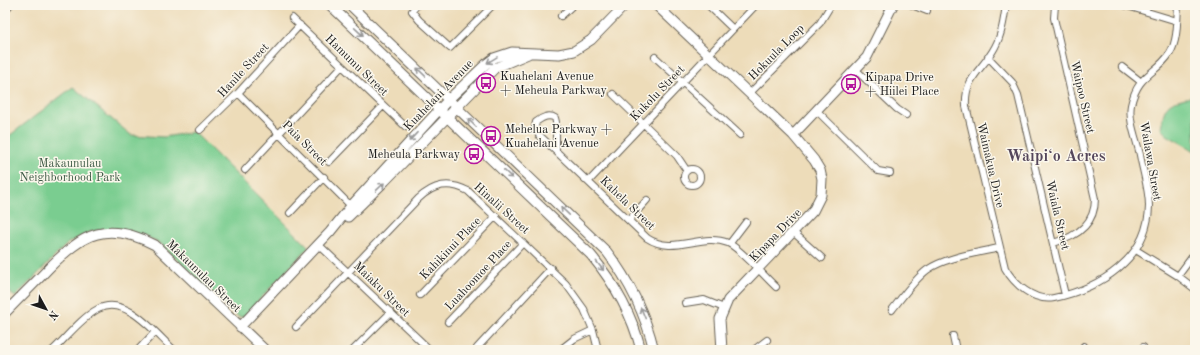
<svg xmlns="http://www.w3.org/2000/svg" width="1200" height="355" font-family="'Old Standard TT',serif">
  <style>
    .green { fill: #7acd90; stroke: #4b7456 }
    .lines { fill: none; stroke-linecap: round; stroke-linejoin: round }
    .street-casing { stroke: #655f53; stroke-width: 8 }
    .secondary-casing { stroke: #655f53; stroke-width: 11 }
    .street { stroke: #fff; stroke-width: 6 }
    .secondary { stroke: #fff; stroke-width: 9 }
    .oneway { stroke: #999 }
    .labels { text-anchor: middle; stroke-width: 3; stroke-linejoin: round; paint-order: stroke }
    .street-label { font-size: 12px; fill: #1c1c1c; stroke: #fbf7ec }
    .poi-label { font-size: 12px; fill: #1c1c1c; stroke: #fbf7ec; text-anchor: start }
    .park-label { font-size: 12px; fill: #3d5a45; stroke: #fbf7ec }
    .district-label { font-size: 16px; font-weight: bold; fill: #55475b; stroke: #fbf7ec }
  </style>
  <rect width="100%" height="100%" fill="#fbf7ec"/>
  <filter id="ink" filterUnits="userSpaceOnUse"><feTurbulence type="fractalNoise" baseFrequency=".025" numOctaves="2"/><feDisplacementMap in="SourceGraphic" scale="8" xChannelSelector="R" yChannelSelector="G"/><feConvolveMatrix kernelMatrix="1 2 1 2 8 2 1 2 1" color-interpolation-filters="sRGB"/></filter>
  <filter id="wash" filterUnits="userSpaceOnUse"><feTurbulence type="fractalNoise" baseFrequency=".012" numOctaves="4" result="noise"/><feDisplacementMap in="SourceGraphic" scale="16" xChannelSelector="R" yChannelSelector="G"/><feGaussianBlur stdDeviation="0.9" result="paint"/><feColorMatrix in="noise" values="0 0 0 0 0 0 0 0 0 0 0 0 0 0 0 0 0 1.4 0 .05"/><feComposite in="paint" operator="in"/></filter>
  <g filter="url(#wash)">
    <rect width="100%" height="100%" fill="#eddcb9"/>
    <path class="green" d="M73 87 131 135 164 137 194 132 309 247 244 316 240 317 236 315 162 245 146 236 117 229H104L90 232 68 243 15 297 5 288V139Z
      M1195 96V151L1167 135 1161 129C1164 100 1170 102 1195 96Z"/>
  </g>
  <g filter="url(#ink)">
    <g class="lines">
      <g class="street-casing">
        <path id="street" d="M417 5 412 11 419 20 450 48 493 5
          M708 5 733 29
          M912 5 927 11
          M1006 5C1004 19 1002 34 995 47 983 70 964 77 966 106L1005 268C1014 284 1034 302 1054 298 1100 288 1148 259 1149 206 1149 189 1143 172 1140 155 1137 141 1128 120 1131 105 1138 73 1156 75 1170 53 1178 40 1177 20 1178 5
          M1124 5 1177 21
          M561 16 573 5
          M292 18 406 127
          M655 57 740 135
          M988 57 1012 82 1018 95 1065 295
          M1122 67 1140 81
          M855 69 897 109 906 115
          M238 93 353 208
          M613 94 677 156 687 171
          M749 94 820 23 831 5
          M816 110 878 171 890 173
          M200 130 238 93 300 25
          M556 149V122L555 118C549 114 541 118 536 122L535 127 539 135 647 238C674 256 701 232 728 243 740 248 765 277 776 287
          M329 162 383 106
          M684 177a8 8 0 1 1 16 0a8 8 0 1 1-16 0Z
          M245 170 342 66
          M589 181 756 5
          M290 213 324 177
          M629 220 647 200
          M793 232 822 258
          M730 243 746 222
          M1053 243C1076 237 1095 225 1095 199L1054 18 1055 5
          M319 245 430 350
          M1136 250 1178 276 1195 289
          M1178 276 1195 253
          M420 295 496 216
          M685 303 704 300 724 308
          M892 310C903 296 914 280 927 270 945 257 978 253 999 248
          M448 322 523 243
          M296 327 418 199C434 184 449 181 468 191L566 284 584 309 593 330 598 350
          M953 336 956 350
          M1084 346 1085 350
          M477 348 551 268
          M53 350C67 337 81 318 98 309 126 294 156 334 174 350
          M138 350 155 332
          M353 350 391 312
          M560 350 574 339 593 330
          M754 350 767 340
          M1142 350 1143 347"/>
      </g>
      <g class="secondary-casing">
        <path id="secondary" d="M330 5 591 255C615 284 632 314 641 350
          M350 5 607 252C630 282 645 313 654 350
          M656 5 793 135 814 160 820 170 822 179 821 195 813 211 728 300 720 319 722 350
          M5 7 8 5
          M793 135 867 57 893 5
          M348 217 385 181 495 68 528 54
          M5 313C19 298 34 284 48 269 83 233 107 220 155 245L265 350
          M240 327 330 232 351 206 449 99 486 64 494 58 512 52 559 54 574 51 591 40 625 5"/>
      </g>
      <use href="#street" class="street"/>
      <use href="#secondary" class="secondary"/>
    </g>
    <defs><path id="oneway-shaft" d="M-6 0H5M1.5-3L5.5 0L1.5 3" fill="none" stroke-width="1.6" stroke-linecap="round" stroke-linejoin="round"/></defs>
    <g class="oneway">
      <use href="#oneway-shaft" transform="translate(359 32) rotate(43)"/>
      <use href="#oneway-shaft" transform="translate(492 60) rotate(149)"/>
      <use href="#oneway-shaft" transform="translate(421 72) rotate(-136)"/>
      <use href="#oneway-shaft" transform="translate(472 123) rotate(-135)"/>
      <use href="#oneway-shaft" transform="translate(413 137) rotate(133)"/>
      <use href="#oneway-shaft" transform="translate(508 174) rotate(44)"/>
      <use href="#oneway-shaft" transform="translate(380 187) rotate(-44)"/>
      <use href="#oneway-shaft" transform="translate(565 211) rotate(-136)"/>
      <use href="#oneway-shaft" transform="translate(600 266) rotate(52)"/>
      <use href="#oneway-shaft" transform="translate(643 313) rotate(-112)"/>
    </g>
  </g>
  <defs>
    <g id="bus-ring" transform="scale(1)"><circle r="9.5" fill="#fbf7ec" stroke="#b5179e" stroke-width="1.5"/><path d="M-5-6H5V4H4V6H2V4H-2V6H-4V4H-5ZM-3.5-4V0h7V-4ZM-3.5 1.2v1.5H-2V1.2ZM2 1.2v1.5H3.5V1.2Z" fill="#b5179e"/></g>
  </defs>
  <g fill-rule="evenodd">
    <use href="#bus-ring" x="486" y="83"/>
    <use href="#bus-ring" x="851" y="84"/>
    <use href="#bus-ring" x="491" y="136"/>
    <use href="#bus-ring" x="474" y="154"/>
  </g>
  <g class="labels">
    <g class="street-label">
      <text transform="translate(776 52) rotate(-45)" y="4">Hokuula Loop</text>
      <text transform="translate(357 65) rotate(44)" y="4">Hamumu Street</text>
      <text transform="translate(243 70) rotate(-47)" y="4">Hanile Street</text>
      <text transform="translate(657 93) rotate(-46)" y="4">Kukolu Street</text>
      <text transform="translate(438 95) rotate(-46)" y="4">Kuahelani Avenue</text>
      <text transform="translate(1083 97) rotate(77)" y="4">Waipoo Street</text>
      <text transform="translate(305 143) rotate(45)" y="4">Paia Street</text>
      <text transform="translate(1151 161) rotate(80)" y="4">Wailawa Street</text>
      <text transform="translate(991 165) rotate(77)" y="4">Waimakua Drive</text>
      <text transform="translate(628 203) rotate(44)" y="4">Kahela Street</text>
      <text transform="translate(502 208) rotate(42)" y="4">Hinalii Street</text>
      <text transform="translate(1058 215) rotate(77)" y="4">Waiala Street</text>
      <text transform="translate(775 235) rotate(-46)" y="4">Kipapa Drive</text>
      <text transform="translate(450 248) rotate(-46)" y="4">Kahikinui Place</text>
      <text transform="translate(478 275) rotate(-47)" y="4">Luahoomoe Place</text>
      <text transform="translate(204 276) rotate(44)" y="4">Makaunulau Street</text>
      <text transform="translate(382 289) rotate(44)" y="4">Maiaku Street</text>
    </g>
    <g class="poi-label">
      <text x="500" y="80">Kuahelani Avenue<tspan x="500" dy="14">+ Meheula Parkway</tspan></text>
      <text x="865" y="81">Kipapa Drive<tspan x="865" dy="14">+ Hiilei Place</tspan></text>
      <text x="505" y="133">Mehelua Parkway +<tspan x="505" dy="14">Kuahelani Avenue</tspan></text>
      <text x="460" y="158" text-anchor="end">Meheula Parkway</text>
    </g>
    <g class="park-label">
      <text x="70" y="167">Makaunulau<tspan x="70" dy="14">Neighborhood Park</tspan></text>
    </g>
    <g class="district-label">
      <text x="1056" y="161">Waipiʻo Acres</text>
    </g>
  </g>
  <rect width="1200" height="355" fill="none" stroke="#fbf7ec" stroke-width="20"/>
  <g transform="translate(46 309) rotate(130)" stroke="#fbf7ec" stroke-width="3" paint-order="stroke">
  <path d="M0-3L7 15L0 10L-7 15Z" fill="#1c1c1c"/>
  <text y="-6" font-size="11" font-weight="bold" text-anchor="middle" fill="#1c1c1c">N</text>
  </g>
</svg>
